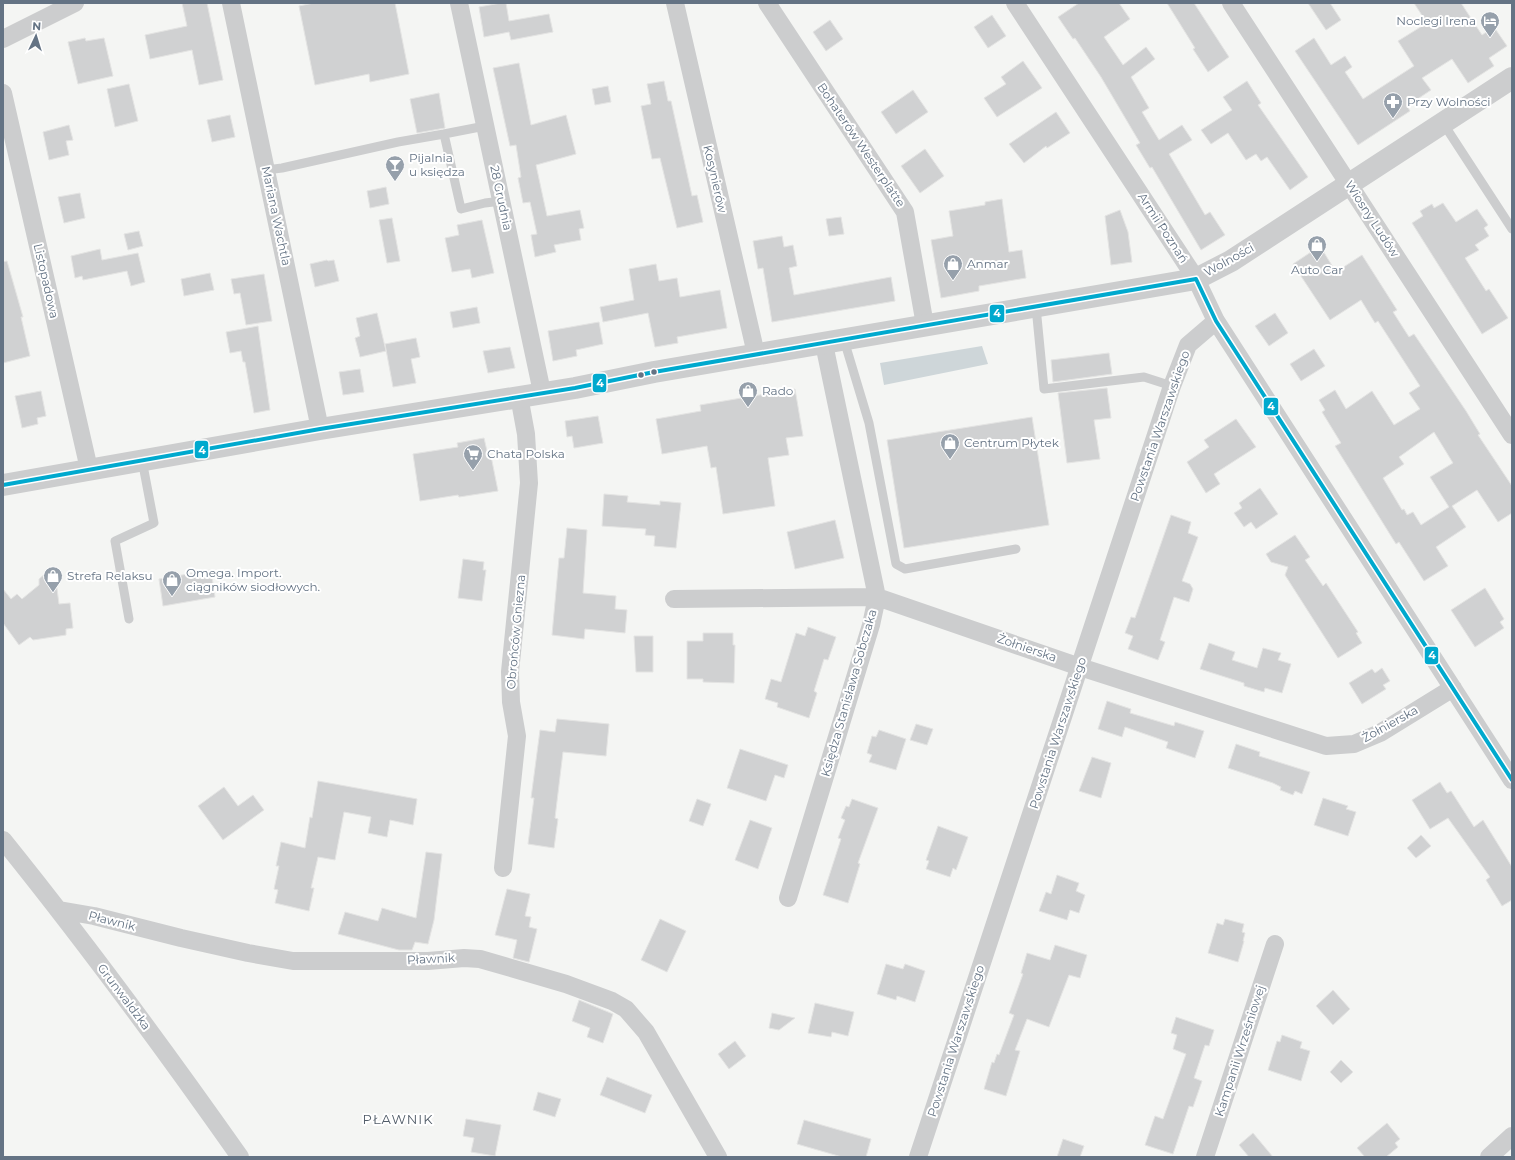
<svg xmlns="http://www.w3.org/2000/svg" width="1515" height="1160" font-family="Montserrat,sans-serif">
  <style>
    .water { fill: #ced6d9 }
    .building { fill: #d0d1d2; stroke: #e4e4e3; fill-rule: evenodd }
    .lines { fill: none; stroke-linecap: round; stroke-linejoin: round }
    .service { stroke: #cccdce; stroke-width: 9 }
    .minor { stroke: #cccdce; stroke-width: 18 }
    .tertiary { stroke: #cccdce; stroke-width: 22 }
    .bus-1-casing { stroke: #fff; stroke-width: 7 }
    .bus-1 { stroke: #00a9ce; stroke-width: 4 }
    .bus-dot { fill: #647384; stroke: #fff; stroke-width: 1.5 }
    .labels { text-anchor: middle; stroke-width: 4; stroke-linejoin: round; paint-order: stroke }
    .poi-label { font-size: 12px; fill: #647384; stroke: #fff; text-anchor: start }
    .street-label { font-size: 12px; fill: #647384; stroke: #fff }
    .neighbourhood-label { font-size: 13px; letter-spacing: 1px; fill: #525d69; stroke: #fff }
    .line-badge { stroke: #fff; stroke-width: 1.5 }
    .badge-label { font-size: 11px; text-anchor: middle; font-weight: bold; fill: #fff }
  </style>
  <rect width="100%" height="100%" fill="#f4f5f3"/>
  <path class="water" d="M982 346 988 364 884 385 880 363Z"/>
  <path class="building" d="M182 3H207L223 80 199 85 192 50 150 59 145 35 187 26Z
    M314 3H395L409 74 370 82 369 74 315 85 299 6Z
    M501 3H506L509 21 549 14 553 32 511 40 509 32 484 37 479 7Z
    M1079 3H1119L1130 19 1104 37 1123 65 1146 47 1155 59 1131 77 1149 108 1142 112 1159 140 1182 125 1192 140 1169 154 1205 215 1210 212 1225 235 1201 250 1152 167 1150 168 1136 145 1140 143 1101 77 1075 38 1073 39 1058 17Z
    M1167 3H1194L1229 57 1208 72 1193 49 1195 48Z
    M1308 3H1330L1341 20 1326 30Z
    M1414 3H1461L1482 35 1494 27 1507 46 1489 58 1494 66 1468 83 1452 59 1422 78 1431 90 1407 106 1410 111 1358 145 1295 51 1314 38 1331 65 1345 56 1352 67 1345 72 1363 99 1414 66 1398 41 1427 23Z
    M992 15 1006 36 988 48 974 27Z
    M830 20 843 39 826 51 813 32Z
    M85 38 86 41 104 38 113 76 78 84 68 42Z
    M1023 61 1042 88 997 117 984 98 1006 84 1001 77Z
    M519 63 531 125 566 115 576 154 536 165 547 216 580 210 584 228 579 229 581 240 554 245 556 252 535 257 531 235 537 234 530 202 523 203 518 178 521 177 516 145 510 146 493 68Z
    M664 81 668 101H671L692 196 697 195 703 222 677 228 660 158 652 159 641 106 651 104 647 84Z
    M1247 81 1261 103 1258 105 1308 177 1290 190 1267 157 1261 161 1256 154 1246 160 1228 133 1211 144 1201 130 1232 110 1223 97Z
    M129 84 138 121 115 127 107 89Z
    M608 86 611 102 595 105 592 89Z
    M913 90 928 112 896 134 881 112Z
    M439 93 445 128 417 133 410 99Z
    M1056 112 1070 133 1047 148 1046 146 1024 163 1009 144Z
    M230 115 235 137 212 142 207 120Z
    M69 125 73 140 66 141 69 155 49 160 43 132Z
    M925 149 944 176 920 193 901 166Z
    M386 187 389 204 370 208 367 191Z
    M80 193 85 218 64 223 58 197Z
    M1002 199 1009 252 1022 250 1026 278 979 286V291L941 298 931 240 953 236 949 211 985 205V202Z
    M1443 203 1456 222 1477 209 1488 225 1484 228 1489 236 1475 245 1479 250 1465 258 1486 291 1489 289 1508 318 1482 334 1412 223 1423 216 1420 211 1432 204 1434 208Z
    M1120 210 1128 232 1132 262 1111 265 1105 216Z
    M841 217 844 234 829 236 826 219Z
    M392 218 400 261 387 263 379 220Z
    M482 220 494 273 472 278 470 269 452 272 445 238 459 235 457 225Z
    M139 231 143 246 128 250 124 234Z
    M782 236 784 247 793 245 797 266 789 268 794 295 891 277 895 301 772 322 763 268 758 269 753 241Z
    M1320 246 1336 272 1362 255 1397 310 1393 312 1409 337 1414 334 1466 411 1480 434 1478 435 1512 486V513L1498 522 1477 490 1452 506 1466 527 1436 547 1448 566 1424 581 1399 542 1396 544 1335 446 1341 443 1322 412 1325 410 1319 400 1335 390 1346 409 1372 391 1394 425 1420 409 1409 393 1420 386 1378 321 1375 323 1361 300 1330 320 1293 264ZM1434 432 1453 463 1430 477 1449 507 1421 525 1413 512 1407 515 1404 509 1402 510 1383 478 1404 464 1399 457Z
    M100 249 102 260 138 253 145 282 131 286 127 271 83 280 82 276 75 278 71 256Z
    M327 260 328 261 334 260 339 281 315 287 310 264Z
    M7 261 23 317H21L30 356 3 363V262Z
    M656 264 659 281 677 278 680 297 720 290 727 328 677 337 678 343 655 347 648 313 603 322 600 307 634 300 629 269Z
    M210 273 214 290 184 296 181 279Z
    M264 274 272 321 246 325 240 293 234 294 231 279Z
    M477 307 480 323 453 328 450 312Z
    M377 313 386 351 360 357 355 338 360 336 356 318Z
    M1275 313 1288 333 1269 346 1255 326Z
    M599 322 603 344 576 350 577 356 553 361 548 331Z
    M258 326 270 410 254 413 245 362H243L241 351 230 353 226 332Z
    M416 338 420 357 411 359 416 383 393 387 385 344Z
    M510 347 515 368 488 373 483 351Z
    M1314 349 1325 366 1301 381 1290 364Z
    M1109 353 1112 374 1053 382 1051 360Z
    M360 369 364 392 343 395 339 372Z
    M1107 388 1111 418 1094 420 1100 459 1067 463 1058 393Z
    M795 389 803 436 786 438 789 455 768 458 775 506 723 514 716 467 711 468 707 446 662 454 656 419 701 411 700 405Z
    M41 391 46 416 37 418 38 424 22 428 15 396Z
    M598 416 603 443 574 448 572 436 567 437 565 421Z
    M1032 417 1049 525 904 548 887 440Z
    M1236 419 1256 447 1214 474 1220 484 1206 493 1187 462 1209 447 1204 440Z
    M484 438 487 451H490L498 491 459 497 458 495 420 501 413 454 458 447 457 443Z
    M1260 488 1278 514 1256 529 1251 522 1244 527 1234 513 1242 508 1239 503Z
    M604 494 628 496 627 502 660 505V501L681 503 676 548 654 546 655 536 645 535 646 529 602 526Z
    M1171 515 1191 522 1188 533 1198 537 1182 581 1190 584 1193 589 1189 602 1174 597 1160 640 1165 642 1158 660 1128 649 1133 636 1125 633 1131 617 1135 618Z
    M835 520 844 558 795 569 787 532Z
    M567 528 587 530 583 593 616 596 615 609 627 610 625 633 585 629 584 639 552 635 559 558H564Z
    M1295 535 1310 557 1305 560 1323 586 1326 583 1358 632 1356 633 1362 643 1338 658 1285 575 1288 567 1271 562 1266 554Z
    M463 559 484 562 483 570H486L485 577 482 601 458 598Z
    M54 566 59 604 70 603 73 628 66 629V635L33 640 30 637 19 645 3 623V589L11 599 17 594 22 599 39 585V579Z
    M211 570 215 597 163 606 159 579Z
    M1485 588 1504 619 1500 622 1504 628 1475 647 1451 610Z
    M808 627 836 637 828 660 824 659 814 691 817 693 809 718 777 707 778 703 765 699 771 679 781 682 796 633 805 636Z
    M703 633H733V645H735L734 683 703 682V679H687V641H703Z
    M634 636H653V672H636Z
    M1209 643 1235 652 1232 660 1257 668 1263 648 1281 653 1278 660 1291 664 1282 693 1265 688 1264 692 1244 686V683L1200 669Z
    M1382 668 1390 681 1383 685 1386 689 1362 704 1349 683 1372 669 1375 673Z
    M1107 701 1131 709 1130 713 1174 726 1175 722 1204 731 1195 758 1166 748 1168 742 1125 727 1122 737 1098 729Z
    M557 719 609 724 606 756 563 752 555 818 558 819 554 848 528 844 534 798H531L540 730 555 732Z
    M916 724 933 729 927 745 910 740Z
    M879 730 906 739 896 770 869 762 872 755 867 753 872 736 876 737Z
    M1236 744 1260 752 1259 756 1310 772 1302 794 1295 791 1293 795 1280 790 1281 787 1273 783 1228 768Z
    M740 749 788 765 784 778 775 775 766 801 727 788Z
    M1092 757 1111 763 1101 798 1079 791Z
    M318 781 417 799 413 825 390 820 387 837 368 833 371 817 344 812 335 860 318 857 311 888H314L309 911 275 903 278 890 274 889 279 866H276L281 842 305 848 310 817 312 818Z
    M1440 782 1447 793 1451 791 1474 827 1483 820 1512 867V900L1502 906 1486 880 1490 877 1448 818 1430 829 1412 800Z
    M224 787 238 806 253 795 264 810 223 840 198 806Z
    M1323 798 1348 806 1346 809 1356 812 1348 836 1314 825Z
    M697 799 711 804 703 826 689 821Z
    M852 799 878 808 858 863 860 864 848 903 823 895 841 839 838 838 845 820 841 818 846 806 849 807Z
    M750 820 772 828 758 869 735 860Z
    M938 826 968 837 956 870 953 868 950 877 926 869 929 861 926 860Z
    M1421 835 1431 846 1416 858 1407 848Z
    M426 852 442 854 434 920 428 944 415 942 412 950H399L338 934 345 912 378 921 382 908 416 918Z
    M1057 875 1079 883 1076 891 1085 895 1079 913 1070 910 1067 920 1039 911 1046 892 1051 894Z
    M507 889 530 894 525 916 531 917 529 927 537 929 529 962 513 958 517 940 495 935Z
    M660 919 686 931 667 972 641 960Z
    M1225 919 1244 924 1242 932 1245 933 1243 941H1244L1238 962 1208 953 1217 923 1223 925Z
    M1055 945 1087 955 1080 978 1069 975 1049 1027 1027 1019 1015 1050 1020 1051 1006 1096 984 1089 992 1062 994 1063 997 1054 999 1055 1014 1015 1009 1013 1023 974 1021 973 1027 953 1050 960Z
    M886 964 903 969 905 964 925 971 915 1002 897 996 896 1000 877 994Z
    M1333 990 1350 1009 1333 1025 1316 1006Z
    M579 1000 613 1014 603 1043 587 1037 590 1028 572 1021Z
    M815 1003 854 1012 848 1036 832 1032 831 1037 808 1033Z
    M772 1013 795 1018 779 1030 769 1028Z
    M1176 1017 1214 1030 1209 1046 1205 1045 1194 1078 1202 1081 1193 1107 1189 1106 1173 1154 1145 1145 1155 1116 1163 1119 1186 1054 1173 1049 1177 1035 1171 1033Z
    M1282 1035 1302 1042 1300 1048 1310 1051 1301 1081 1268 1070 1277 1041 1280 1042Z
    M735 1041 746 1056 729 1069 718 1054Z
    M1341 1060 1353 1072 1341 1083 1330 1072Z
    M607 1077 652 1095 645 1113 600 1095Z
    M538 1092 561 1099 555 1117 533 1110Z
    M466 1119 501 1125 495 1156 471 1152 474 1138 463 1136Z
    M804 1120 871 1139 866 1157H842L797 1144Z
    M1387 1123 1400 1139 1395 1143 1398 1147 1386 1157H1365L1357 1148Z
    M1253 1133 1273 1157H1249L1239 1145Z
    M1063 1139 1084 1146 1080 1157H1057Z"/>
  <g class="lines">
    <path class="service" d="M1443 123 1512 229
      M444 134 485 126
      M266 170 282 168 398 142 444 134 461 209 485 203 502 201
      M1036 307 1044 389 1144 377 1172 386
      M844 340 869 423 896 564 905 569 1016 549
      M129 619 115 541 154 523 142 460"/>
    <path class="minor" d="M231 3 320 429
      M459 3 542 392
      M675 3 756 354
      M767 3 905 212 925 325
      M1015 3 1196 279 1216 321 1512 780
      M1231 3 1512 435
      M3 39 75 3
      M3 93 89 469
      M674 599 877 597 1080 667 1326 746 1354 744 1380 733 1453 688
      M3 840C86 943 164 1049 240 1157
      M503 868 517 736 511 702 510 672 529 483 526 434 519 396
      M788 898 871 625 877 597 824 344
      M59 910 94 916 181 938 248 953 293 961H428L464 958 480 959 566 984 612 1001 626 1009 646 1032 718 1157
      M918 1157 1172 386 1188 345 1216 321
      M1205 1157 1275 944
      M1489 1157 1512 1136"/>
    <path class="tertiary" d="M3 485 320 429 575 388 654 372 1196 279 1231 261 1512 78"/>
    <g class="bus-1-casing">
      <path id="bus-1" d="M1196 279 1216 321 1512 780
        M3 485 320 429 575 388 654 372 1196 279"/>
    </g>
    <use href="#bus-1" class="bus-1"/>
  </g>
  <defs>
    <g id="hotel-pin" transform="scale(1)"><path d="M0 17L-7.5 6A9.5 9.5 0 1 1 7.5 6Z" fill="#96a0ab" stroke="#fff"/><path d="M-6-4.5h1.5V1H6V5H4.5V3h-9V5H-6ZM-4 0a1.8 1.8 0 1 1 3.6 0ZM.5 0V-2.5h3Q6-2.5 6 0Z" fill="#fff"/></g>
    <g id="pharmacy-pin" transform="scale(1)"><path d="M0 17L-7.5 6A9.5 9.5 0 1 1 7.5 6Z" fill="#96a0ab" stroke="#fff"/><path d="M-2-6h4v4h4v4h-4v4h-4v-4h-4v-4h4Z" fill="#fff"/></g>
    <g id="bar-pin" transform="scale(1)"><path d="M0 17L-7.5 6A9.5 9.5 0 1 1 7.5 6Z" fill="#96a0ab" stroke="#fff"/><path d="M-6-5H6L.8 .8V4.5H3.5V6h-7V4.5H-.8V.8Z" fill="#fff"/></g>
    <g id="shop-pin" transform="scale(1)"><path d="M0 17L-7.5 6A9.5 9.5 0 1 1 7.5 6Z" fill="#96a0ab" stroke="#fff"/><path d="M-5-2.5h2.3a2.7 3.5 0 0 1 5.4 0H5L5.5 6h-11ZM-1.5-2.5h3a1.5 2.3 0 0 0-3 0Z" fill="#fff"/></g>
    <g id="supermarket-pin" transform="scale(1)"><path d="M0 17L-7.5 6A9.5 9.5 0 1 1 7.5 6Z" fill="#96a0ab" stroke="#fff"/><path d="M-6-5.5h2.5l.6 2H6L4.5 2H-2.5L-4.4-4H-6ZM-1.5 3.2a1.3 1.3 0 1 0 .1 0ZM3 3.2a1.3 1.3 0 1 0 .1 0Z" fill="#fff"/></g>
  </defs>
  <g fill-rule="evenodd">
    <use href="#hotel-pin" x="1490" y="21"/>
    <use href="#pharmacy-pin" x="1393" y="102"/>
    <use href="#bar-pin" x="395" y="165"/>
    <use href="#shop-pin" x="1317" y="245"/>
    <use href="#shop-pin" x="953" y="264"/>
    <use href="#shop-pin" x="748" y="391"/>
    <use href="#shop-pin" x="950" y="443"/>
    <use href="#supermarket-pin" x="473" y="454"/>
    <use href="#shop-pin" x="53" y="576"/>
    <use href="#shop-pin" x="172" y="580"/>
  </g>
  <g class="bus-dot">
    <circle cx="654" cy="372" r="3.5"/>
    <circle cx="641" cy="375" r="3.5"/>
  </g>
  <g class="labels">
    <g class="poi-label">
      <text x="1476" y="25" text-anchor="end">Noclegi Irena</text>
      <text x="1407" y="106">Przy Wolności</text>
      <text x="409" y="162">Pijalnia<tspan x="409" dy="14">u księdza</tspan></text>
      <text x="967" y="268">Anmar</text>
      <text x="1317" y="274" text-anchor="middle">Auto Car</text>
      <text x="762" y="395">Rado</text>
      <text x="964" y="447">Centrum Płytek</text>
      <text x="487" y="458">Chata Polska</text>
      <text x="186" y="577">Omega. Import.<tspan x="186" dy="14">ciągników siodłowych.</tspan></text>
      <text x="67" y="580">Strefa Relaksu</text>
    </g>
    <g class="street-label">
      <text transform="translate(861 145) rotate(56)" y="4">Bohaterów Westerplatte</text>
      <text transform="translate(715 179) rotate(77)" y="4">Kosynierów</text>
      <text transform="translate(501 198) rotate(78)" y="4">28 Grudnia</text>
      <text transform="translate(276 216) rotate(78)" y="4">Mariana Wachtla</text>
      <text transform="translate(1372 219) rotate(57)" y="4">Wiosny Ludów</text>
      <text transform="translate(1163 228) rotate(57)" y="4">Armii Poznań</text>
      <text transform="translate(1229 260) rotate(-29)" y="4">Wolności</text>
      <text transform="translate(46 281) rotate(77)" y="4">Listopadowa</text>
      <text transform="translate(1160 426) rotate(-71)" y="4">Powstania Warszawskiego</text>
      <text transform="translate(516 632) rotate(-85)" y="4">Obrońców Gniezna</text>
      <text transform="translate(1027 648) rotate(19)" y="4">Żołnierska</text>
      <text transform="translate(849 693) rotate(-74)" y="4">Księdza Stanisława Sobczaka</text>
      <text transform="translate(1390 724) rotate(-29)" y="4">Żołnierska</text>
      <text transform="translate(1058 733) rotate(-72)" y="4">Powstania Warszawskiego</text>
      <text transform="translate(112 921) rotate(14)" y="4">Pławnik</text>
      <text transform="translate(431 959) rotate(-3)" y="4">Pławnik</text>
      <text transform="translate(124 997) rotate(53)" y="4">Grunwaldzka</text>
      <text transform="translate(956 1041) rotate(-72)" y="4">Powstania Warszawskiego</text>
      <text transform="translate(1240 1051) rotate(-72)" y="4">Kampanii Wrześniowej</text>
    </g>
    <g class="neighbourhood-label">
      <text x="398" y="1124">PŁAWNIK</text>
    </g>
  </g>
  <g class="line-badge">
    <rect x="989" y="304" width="16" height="19" rx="4" fill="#00a9ce"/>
    <rect x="592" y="373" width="15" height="20" rx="4" fill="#00a9ce"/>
    <rect x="1263" y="397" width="16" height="19" rx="4" fill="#00a9ce"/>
    <rect x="194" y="440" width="15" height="19" rx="4" fill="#00a9ce"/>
    <rect x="1424" y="646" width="15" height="19" rx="4" fill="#00a9ce"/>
  </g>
  <g class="badge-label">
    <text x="997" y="317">4</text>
    <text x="600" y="387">4</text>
    <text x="1271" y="410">4</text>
    <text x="202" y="454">4</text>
    <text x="1432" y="659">4</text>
  </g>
  <rect width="1515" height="1160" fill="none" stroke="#647384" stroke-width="8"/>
  <g transform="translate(36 36) rotate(4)" stroke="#ffffff" stroke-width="3" paint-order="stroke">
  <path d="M0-3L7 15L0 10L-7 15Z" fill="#647384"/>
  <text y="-6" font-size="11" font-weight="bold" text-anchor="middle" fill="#647384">N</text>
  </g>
</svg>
